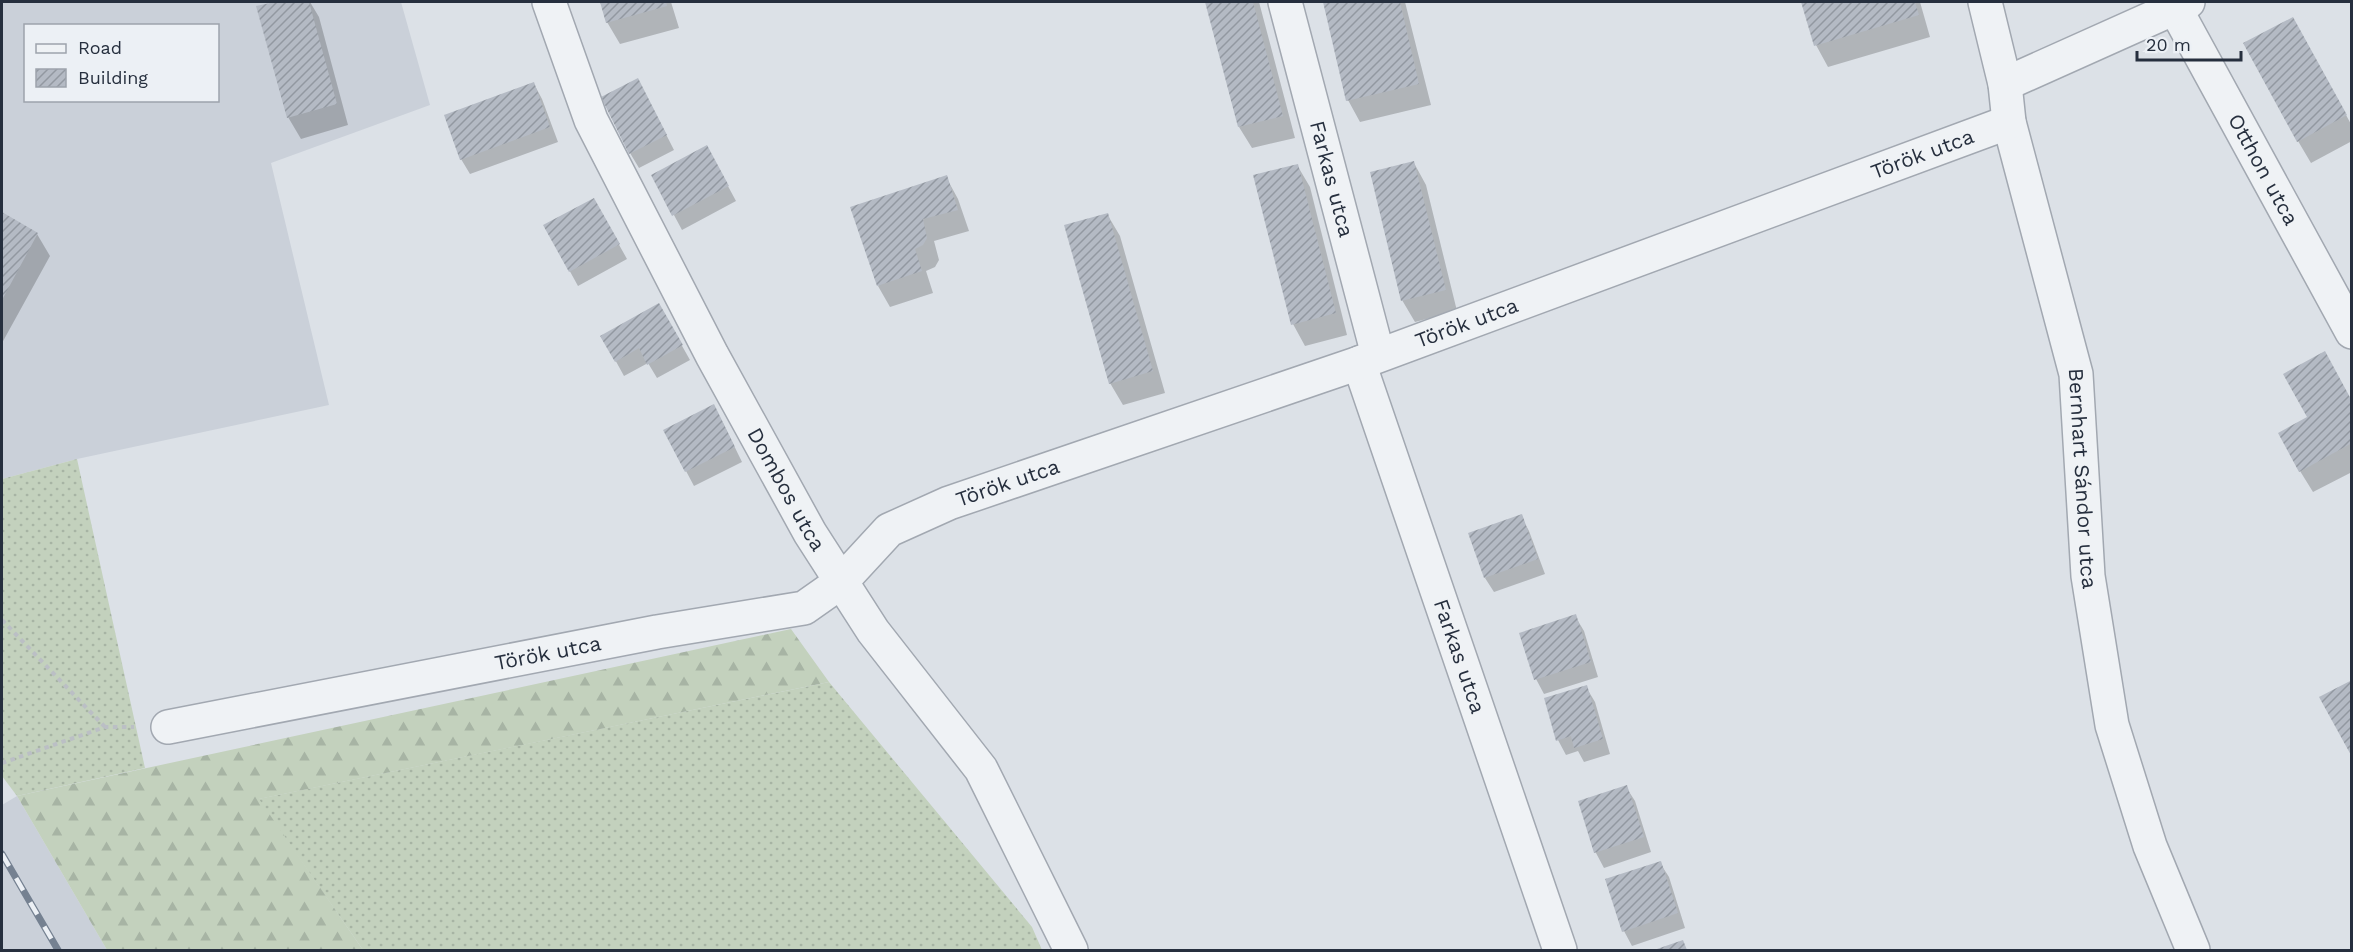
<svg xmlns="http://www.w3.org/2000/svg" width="2353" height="952" font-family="'Work Sans',sans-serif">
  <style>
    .built { fill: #cad0d9; fill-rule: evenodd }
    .grass { fill: url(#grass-dots) }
    .forest { fill: url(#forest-firs) }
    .shadow { fill: #0003 }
    .building { fill: url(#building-hatch) }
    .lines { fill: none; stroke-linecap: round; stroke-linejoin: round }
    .minor-casing { stroke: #a2a8b1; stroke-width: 36 }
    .path { stroke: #bbbfc5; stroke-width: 4; stroke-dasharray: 4.5 4.5; stroke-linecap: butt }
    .minor { stroke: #eff2f5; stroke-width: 33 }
    .rail-casing { stroke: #758191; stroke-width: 7 }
    .rail { stroke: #ecf0f5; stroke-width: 4.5; stroke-dasharray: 14; stroke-linecap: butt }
    .labels { text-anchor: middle; stroke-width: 4.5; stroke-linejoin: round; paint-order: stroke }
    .street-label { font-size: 21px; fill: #262f3e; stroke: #ecf0f5 }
  </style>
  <defs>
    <pattern id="grass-dots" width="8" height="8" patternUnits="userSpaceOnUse" patternTransform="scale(1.5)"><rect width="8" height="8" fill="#c3d1bd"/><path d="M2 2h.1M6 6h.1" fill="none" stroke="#a7b4a4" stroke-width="1.8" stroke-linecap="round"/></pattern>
    <pattern id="forest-firs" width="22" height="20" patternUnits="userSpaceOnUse" patternTransform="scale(1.5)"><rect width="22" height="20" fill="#c3d1bd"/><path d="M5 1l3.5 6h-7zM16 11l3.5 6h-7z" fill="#a7b4a4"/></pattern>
    <pattern id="building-hatch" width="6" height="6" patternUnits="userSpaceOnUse" patternTransform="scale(1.5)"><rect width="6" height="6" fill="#b4bac4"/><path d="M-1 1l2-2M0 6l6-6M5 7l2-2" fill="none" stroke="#9298a1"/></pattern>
  </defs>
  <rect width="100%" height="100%" fill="#dce1e7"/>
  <path class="built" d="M2 2H401L430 105 271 163 329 405 77 459 2 479ZM26 26H218V100H26Z
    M17 796 107 950H2V805Z"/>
  <path class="grass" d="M77 459 145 768 17 796 2 776V479Z
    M829 682 1032 927 1042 950H363L258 799Z"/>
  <path class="forest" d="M791 629 829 682 259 799 363 950H107L17 796Z"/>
  <path class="shadow" d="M281 2H310L319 17 348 125 301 139 288 117 258 7Z
    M601 2H671L679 28 620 44 607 22Z
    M1206 2H1259L1295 138 1252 148 1239 127Z
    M1324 2H1405L1431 105 1360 122 1348 100Z
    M1802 2H1920L1930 37 1828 67 1816 45Z
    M2305 40 2352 126V141L2311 163 2298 141Z
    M534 84 542 99 558 142 470 174 461 159Z
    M646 95 674 150 639 168 630 153Z
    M715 162 736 201 682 230 653 176Z
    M1414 163 1426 185 1457 311 1415 322 1402 300Z
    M1297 165 1310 187 1347 335 1305 346 1293 324Z
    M946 177 958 199 969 231 934 241 939 260 935 267 926 271 933 293 890 307 878 286Z
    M594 200 627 259 578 286 545 226Z
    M2 214 37 234 50 256 2 343Z
    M1107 214 1120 236 1165 393 1123 405 1110 383Z
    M659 305 690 360 657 378 648 363 624 376 602 336Z
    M2352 403V472L2313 492 2300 471Z
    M722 421 742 462 694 486 686 471Z
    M1521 516 1529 531 1545 574 1494 592 1485 578Z
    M1575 616 1584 631 1598 677 1544 694 1536 679 1521 634Z
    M1586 687 1595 702 1610 754 1584 762 1578 751 1566 755 1558 740Z
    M1626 787 1635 801 1651 852 1604 868 1596 853 1579 802Z
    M1660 863 1669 877 1685 928 1632 946 1624 931Z"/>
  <path class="building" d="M275 2H309L337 104 287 118 256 6Z
    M600 2H666L667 6 606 23Z
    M1205 2H1253L1283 116 1238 127Z
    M1323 2H1400L1419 84 1346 101Z
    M1801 2H1915L1919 15 1814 46Z
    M2293 17 2347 115 2297 142 2243 43Z
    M638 78 667 135 629 154 601 97Z
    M534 82 550 127 460 160 444 115Z
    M707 145 729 186 672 216 651 175Z
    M1414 161 1446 290 1401 301 1370 172Z
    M1298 164 1336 313 1291 325 1253 175Z
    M947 175 958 210 923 219 927 238 923 245 915 249 922 271 877 286 850 207Z
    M594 198 620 244 569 272 543 225Z
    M2 212 38 233 2 300Z
    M1108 213 1153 371 1109 384 1064 225Z
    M659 303 683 345 647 365 639 348 615 362 600 336Z
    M2325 351 2352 401V443L2299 472 2278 433 2307 417 2283 374Z
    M714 404 735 447 685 472 663 430Z
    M1522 514 1538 559 1484 578 1468 533Z
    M1576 614 1591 662 1534 680 1519 633Z
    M2352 680V757L2319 697Z
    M1587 685 1603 739 1574 748 1571 736 1556 741 1544 698Z
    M1627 785 1644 837 1594 853 1578 801Z
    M1661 861 1678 913 1622 932 1605 879Z
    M1683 940 1687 950H1654Z"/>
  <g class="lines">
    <g class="minor-casing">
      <g id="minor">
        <path id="s1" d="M549 2 591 120 712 355 810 533 873 631 981 769 1071 950"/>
        <path id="s2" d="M1285 2 1378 355"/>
        <path id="s3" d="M1985 2 2005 84 2009 122 2076 374 2088 576 2112 725 2150 846 2193 950"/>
        <path id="s4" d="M2175 8 2352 332"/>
        <path d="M2005 84 2188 2"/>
        <path id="s5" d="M1359 363 1560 950"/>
        <path id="s6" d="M168 727 657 632 804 608 841 582 889 530 949 503 1359 363 2009 122"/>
      </g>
    </g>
    <path class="path" d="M2 620 105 727
      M2 763 105 727H134"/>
    <use href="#minor" class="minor"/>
    <g class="rail-casing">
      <path id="rail" d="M2 854 58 950"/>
    </g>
    <use href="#rail" class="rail"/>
  </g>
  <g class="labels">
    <g class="street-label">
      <text dy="7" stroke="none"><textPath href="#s6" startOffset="1863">Török utca</textPath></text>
      <text dy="7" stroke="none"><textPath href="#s4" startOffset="184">Otthon utca</textPath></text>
      <text dy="7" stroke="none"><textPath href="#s2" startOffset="183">Farkas utca</textPath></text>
      <text dy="7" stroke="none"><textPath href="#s6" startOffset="1377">Török utca</textPath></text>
      <text dy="7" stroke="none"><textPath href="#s3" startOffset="488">Bernhart Sándor utca</textPath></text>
      <text dy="7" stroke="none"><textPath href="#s6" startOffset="891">Török utca</textPath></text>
      <text dy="7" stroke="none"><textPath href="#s1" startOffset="543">Dombos utca</textPath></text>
      <text dy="7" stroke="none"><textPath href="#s6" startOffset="387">Török utca</textPath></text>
      <text dy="7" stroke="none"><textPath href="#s5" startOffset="310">Farkas utca</textPath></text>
    </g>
  </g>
  <rect width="2353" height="952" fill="none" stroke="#262f3e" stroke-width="6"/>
  <rect x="24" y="24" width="195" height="78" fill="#ecf0f5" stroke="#9da3ac" stroke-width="1.5"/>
  <rect x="36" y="44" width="30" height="9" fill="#eff2f5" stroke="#9da3ac" stroke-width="1.5"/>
  <text x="78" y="54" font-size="18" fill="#262f3e">Road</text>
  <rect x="36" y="69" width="30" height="18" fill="url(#building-hatch)" stroke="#9da3ac" stroke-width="1.5"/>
  <text x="78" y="84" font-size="18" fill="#262f3e">Building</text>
  <path d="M2137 51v9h104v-9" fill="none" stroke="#262f3e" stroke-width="3"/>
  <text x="2146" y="51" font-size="18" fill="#262f3e" stroke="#ecf0f5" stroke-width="4.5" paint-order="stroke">20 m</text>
</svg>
